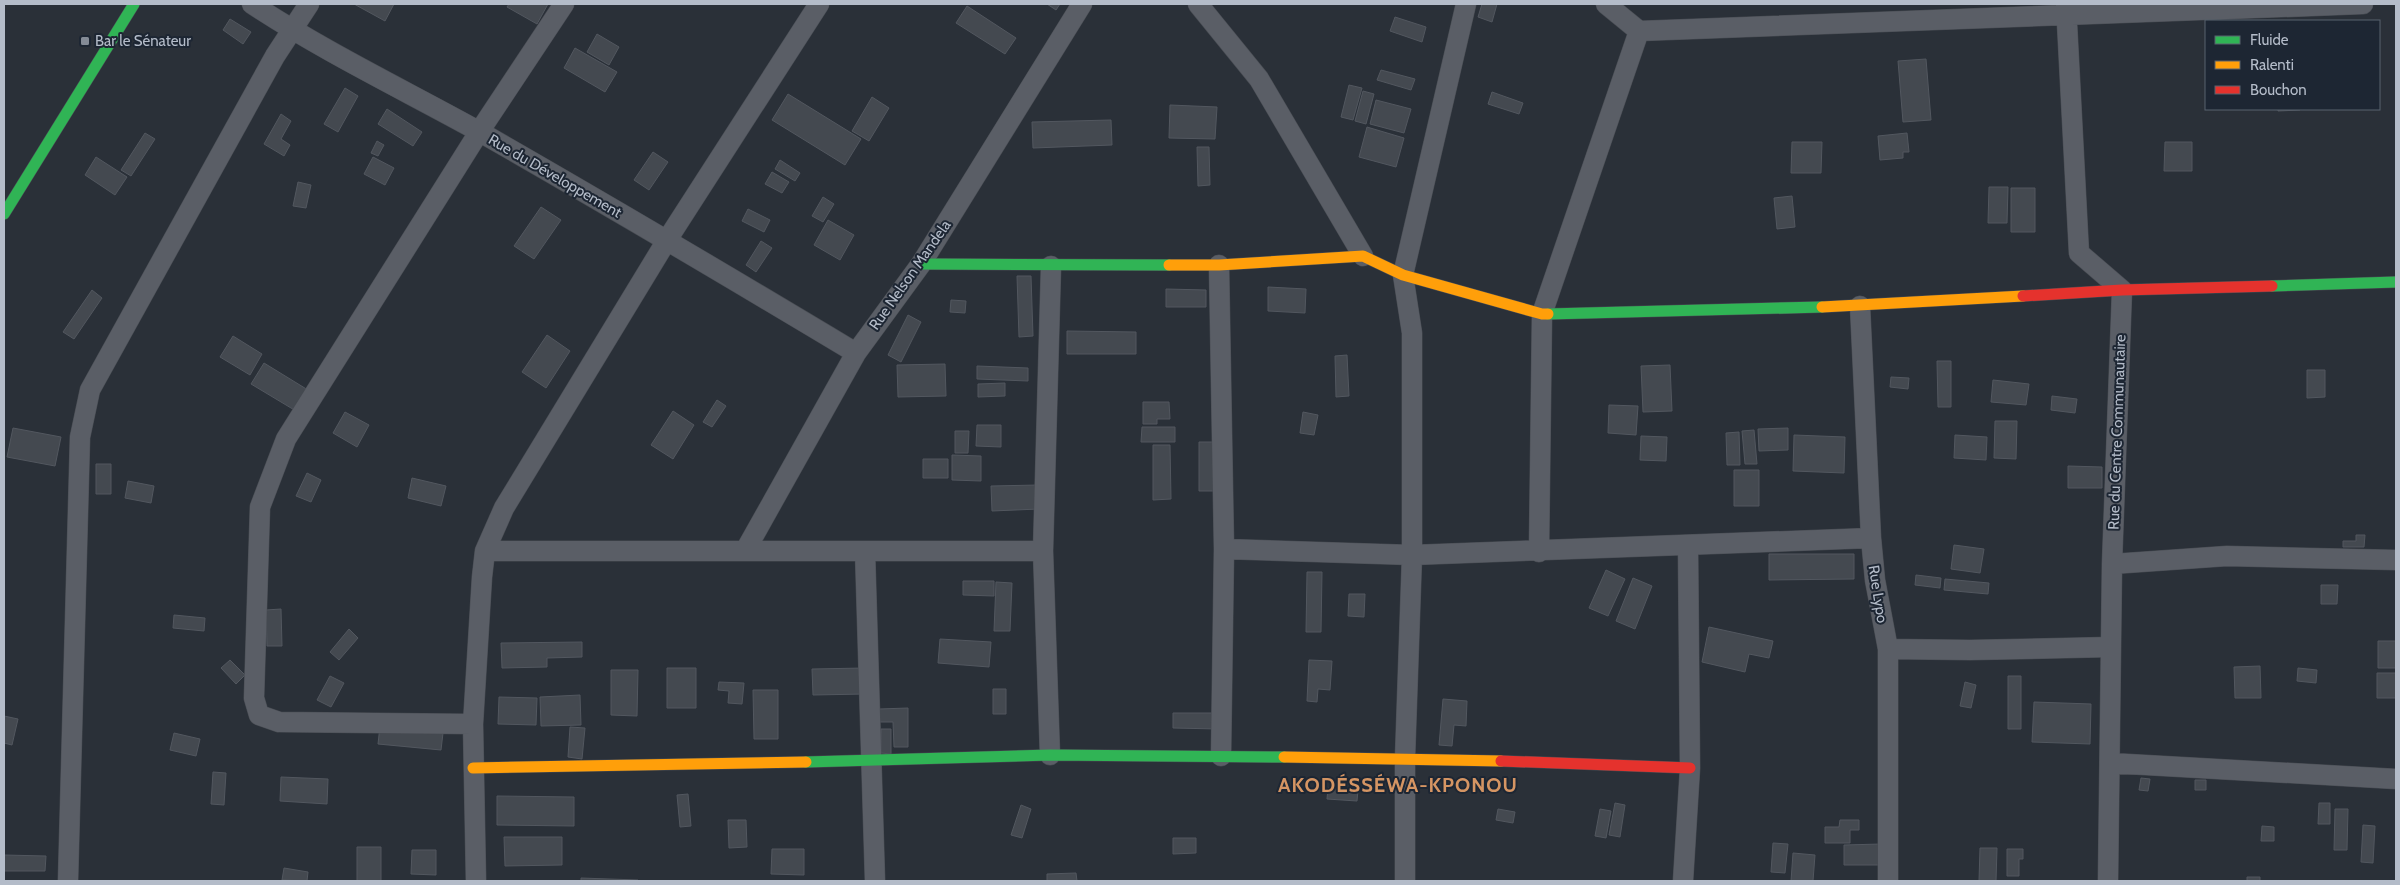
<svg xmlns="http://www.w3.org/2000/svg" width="2400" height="885" font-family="Cabin,sans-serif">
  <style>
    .building { fill: #444950; stroke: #52575f }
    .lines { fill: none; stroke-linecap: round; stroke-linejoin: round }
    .street-casing { stroke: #484c53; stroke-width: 21 }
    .fast-casing { stroke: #484c53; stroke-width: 12 }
    .slow-casing { stroke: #484c53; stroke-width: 12 }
    .jam-casing { stroke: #484c53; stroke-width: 12 }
    .street { stroke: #5a5e66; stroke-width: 20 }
    .fast { stroke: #30b455; stroke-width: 11 }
    .slow { stroke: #ff9f0a; stroke-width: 11 }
    .jam { stroke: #e5322d; stroke-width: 11 }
    .poi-dot { fill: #848b96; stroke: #1d2633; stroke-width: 2 }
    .labels { text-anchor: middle; stroke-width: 4; stroke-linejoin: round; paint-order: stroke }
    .poi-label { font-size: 15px; fill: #b4bcc9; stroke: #1d2633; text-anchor: start }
    .street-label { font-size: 15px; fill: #b4bcc9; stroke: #1d2633 }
    .district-label { font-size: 20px; font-weight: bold; letter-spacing: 1px; fill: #d59563; stroke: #1d2633 }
  </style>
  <rect width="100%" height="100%" fill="#2a3038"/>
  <path class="building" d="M354 4H394L385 21Z
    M509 4H548L537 24 507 7Z
    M1047 4H1060L1056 10Z
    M1482 4H1497L1492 22 1478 17Z
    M967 6 1016 38 1005 54 956 23Z
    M1395 17 1426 27 1422 42 1390 31Z
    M230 19 251 32 243 44 223 30Z
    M597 34 619 47 609 65 587 52Z
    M575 48 617 72 605 92 564 68Z
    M1926 59 1931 120 1903 122 1898 61Z
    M1381 70 1415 79 1411 90 1377 80Z
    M1349 85 1362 88 1353 120 1341 117Z
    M345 88 358 96 338 132 324 124Z
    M1363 91 1374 94 1366 124 1355 121Z
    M1492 92 1523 103 1519 114 1488 104Z
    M788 94 861 139 845 165 772 120Z
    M872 97 889 108 869 141 852 131Z
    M1376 100 1411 109 1404 133 1370 124Z
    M1170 105 1217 107 1215 139 1169 138Z
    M387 109 422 132 413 146 378 124Z
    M2278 109H2300V110L2278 111Z
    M281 114 291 121 281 139 290 145 284 156 264 144Z
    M1111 120 1112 145 1033 148 1032 122Z
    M1367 127 1404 138 1396 167 1359 157Z
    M145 133 155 139 131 176 121 170Z
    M1907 133 1909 152H1903V158L1880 160 1878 136Z
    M377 141 384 145 378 156 371 153Z
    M1792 142H1822L1821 173H1791Z
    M2165 142H2192V171H2164Z
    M1197 147H1209L1210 185 1198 186Z
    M653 152 668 162 649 190 634 180Z
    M96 157 127 177 115 195 85 175Z
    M373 157 394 168 385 185 364 174Z
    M780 160 800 173 795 181 775 169Z
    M772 172 789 182 782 193 765 184Z
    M298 182 311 185 306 208 293 206Z
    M1989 187H2008L2007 223H1988Z
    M2011 188H2035V232H2011Z
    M1792 196 1795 227 1777 229 1774 198Z
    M823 197 834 204 823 222 812 216Z
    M541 207 561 220 534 259 514 246Z
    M748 209 770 220 764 232 742 221Z
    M828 220 854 235 840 260 814 245Z
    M761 241 772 248 756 272 746 265Z
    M1017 276H1031L1033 336 1019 337Z
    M1268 287 1306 289 1305 313 1268 311Z
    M1166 289 1206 290V307H1166Z
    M92 290 102 298 74 339 63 332Z
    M951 300 966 301 965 313 950 312Z
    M908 315 921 322 901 362 888 355Z
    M1067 331 1136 332V354H1067Z
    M547 335 570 351 546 388 522 372Z
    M233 336 262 354 250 375 220 357Z
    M1347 355 1349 396 1336 397 1335 356Z
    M1937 361H1951V407H1938Z
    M264 363 308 390 296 411 251 384Z
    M945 364 946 396 898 397 897 365Z
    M1670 365 1672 411 1643 412 1641 366Z
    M977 366 1028 368V381L977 379Z
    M2307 370H2325V397L2307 398Z
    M1891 377 1909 378 1908 389 1890 387Z
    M1993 380 2029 384 2026 405 1991 402Z
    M1005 383V396L978 397V384Z
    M2052 396 2077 399 2075 413 2051 410Z
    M717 400 726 406 712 427 703 422Z
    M1143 402H1169L1170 419H1157V424H1143Z
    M1609 405 1638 406 1636 435 1608 433Z
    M673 411 694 425 673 459 651 445Z
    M345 412 369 425 357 447 333 433Z
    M1303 412 1318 415 1314 435 1300 433Z
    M1995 421H2017L2016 459 1994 458Z
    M977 425H1001V447L976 446Z
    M1142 427H1175V442H1141Z
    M13 428 61 437 55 466 7 457Z
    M1788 428V450L1759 451 1758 429Z
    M1754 430 1757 464H1745L1742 431Z
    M955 431H969L968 453H955Z
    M1739 432 1740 465H1727L1726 433Z
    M1794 435 1845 437 1844 473 1793 471Z
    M1955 435 1987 437 1986 460 1954 458Z
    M1641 436 1667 437 1666 461 1640 460Z
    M1199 442H1214V491H1199Z
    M1153 445H1170L1171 499 1153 500Z
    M952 455 981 456V481L952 480Z
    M923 459H948V478H923Z
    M96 464H111V494H96Z
    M2068 466 2102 467V488H2068Z
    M1734 470H1759V506H1734Z
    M307 473 321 480 311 502 296 496Z
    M412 478 446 486 441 506 408 498Z
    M128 481 154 486 151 503 125 498Z
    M1038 485 1039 509 992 511 991 486Z
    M2356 535H2365L2364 547H2343V541H2356Z
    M1954 545 1984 549 1980 573 1951 569Z
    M1769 554H1854V579L1769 580Z
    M1606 570 1625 579 1608 616 1589 608Z
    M1307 572H1322L1321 632H1306Z
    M1916 575 1941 578 1940 588 1915 585Z
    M1633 578 1652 586 1635 629 1616 621Z
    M1945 579 1989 583 1988 594 1944 590Z
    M963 581H994V596L963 595Z
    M996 582 1012 583 1010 631H994Z
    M2321 585H2338L2337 604H2321Z
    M1349 594H1365L1364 617 1348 616Z
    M281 609 282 646H267L266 610Z
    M174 615 205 618 204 631 173 628Z
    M1709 627 1773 641 1769 658 1749 654 1745 672 1702 662Z
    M349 629 358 638 339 660 330 652Z
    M940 639 991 642 989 667 938 663Z
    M2378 641H2396V668H2378Z
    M582 642V657L547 658V667L502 668 501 643Z
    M230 660 245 675 236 684 221 668Z
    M1309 660 1332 661 1330 690 1318 689 1317 702 1307 701Z
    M2260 666 2261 698H2235L2234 667Z
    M667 668H696V708H667Z
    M864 668 865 694 813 695 812 669Z
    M2298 668 2317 670 2316 683 2297 681Z
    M611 670H638L637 716 611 715Z
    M2377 673H2396V698H2377Z
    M330 676 344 683 331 707 317 700Z
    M2008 676H2021V729H2008Z
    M719 682 744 683 742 704 728 703 729 691 718 690Z
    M1965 682 1976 685 1971 708 1960 706Z
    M993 689H1006V714H993Z
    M753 690H778V739H754Z
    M580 695 581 725 541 726 540 697Z
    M499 697 537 698 536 725 498 724Z
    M1443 699 1467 701 1466 726 1454 725 1452 746 1439 745Z
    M2034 702 2091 704 2090 744 2032 742Z
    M908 708V747H894L893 722H879V709Z
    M1173 713H1218V729L1173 728Z
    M4 716 18 719 12 745 4 743Z
    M380 726 443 733 441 750 378 744Z
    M570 727 585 728 582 759 568 757Z
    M881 729H891V754L881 753Z
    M174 733 200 739 196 756 170 750Z
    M213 772 226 773 224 805 211 804Z
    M281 777 328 779 327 804 280 801Z
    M2141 778 2150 779 2148 791 2139 790Z
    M2195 780H2206V790H2195Z
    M1328 788 1358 790 1357 801 1327 799Z
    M688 794 691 826 680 827 677 795Z
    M497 796 574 797V826L497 825Z
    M1615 803 1625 805 1620 837 1609 835Z
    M2319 803H2330V824H2318Z
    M1021 805 1031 809 1022 838 1011 835Z
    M1498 809 1515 812 1513 823 1496 820Z
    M1600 809 1611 811 1606 838 1595 836Z
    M2335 809H2348L2347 850H2334Z
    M728 820H746L747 847 729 848Z
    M1840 820H1859V830H1850V843H1825V827H1839Z
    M2363 825 2375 826 2373 863 2361 862Z
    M2262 826 2274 827V841H2261Z
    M504 837H562V865L505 866Z
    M1173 838H1196V853L1173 854Z
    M1773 843 1788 844 1785 873 1771 872Z
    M1881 844V865H1844V845Z
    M357 847H381V881H357Z
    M1980 848H1997L1996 881H1979Z
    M772 849H804V875L771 874Z
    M2007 849H2023V859H2019V876H2007Z
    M412 850H436V875L411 874Z
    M1793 853 1815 855 1813 881H1791Z
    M4 855 46 856 45 871H4Z
    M284 868 308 872 307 881 282 880Z
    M1076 873 1077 881H1047V874Z
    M2247 877H2260V881H2247Z
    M581 878 638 880V881H581Z"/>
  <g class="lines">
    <g class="street-casing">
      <path id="street" d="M252 4C325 52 404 90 480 132 606 204 731 278 856 353
        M1198 4 1259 79 1363 256
        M1606 4 1639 31 2363 4
        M2066 4 2079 253 2122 290 2112 564 2108 881
        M1219 265 1224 549 1221 756
        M1860 306 1871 538 1875 580 1888 649V881
        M1224 549 1412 555 1871 538
        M485 551H1043
        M745 551 856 353 921 264 1082 4
        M865 551 875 881
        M1539 552 1542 314 1639 31
        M2112 564 2227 556 2396 560
        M1888 649 1970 650 2111 647
        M473 724 279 722 259 715 254 698 260 507 286 439 479 132 564 4
        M1050 755 1043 551 1051 266
        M2110 763 2396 779
        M68 881 80 437 90 390 275 56 309 4
        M476 881 473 724 482 577 485 551 504 508 667 240 819 4
        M1405 881V758L1412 555V333L1403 275 1466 4
        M1683 881 1690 768 1688 545"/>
    </g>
    <g class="fast-casing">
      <path id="fast" d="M4 214 134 4
        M921 264 1169 265
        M2272 286 2396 282
        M1548 314 1822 307
        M806 762 1050 755 1284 757"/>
    </g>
    <g class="slow-casing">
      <path id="slow" d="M1169 265H1219L1363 256 1403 275 1542 314H1548
        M1822 307 2023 296
        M1284 757 1501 761
        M473 768 806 762"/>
    </g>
    <g class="jam-casing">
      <path id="jam" d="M2023 296 2122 290 2272 286
        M1501 761 1690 768"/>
    </g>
    <use href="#street" class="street"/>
    <use href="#fast" class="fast"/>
    <use href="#slow" class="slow"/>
    <use href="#jam" class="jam"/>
  </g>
  <rect class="poi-dot" x="80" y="36" width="10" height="10" rx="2.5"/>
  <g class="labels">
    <g class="poi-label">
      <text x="95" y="46">Bar le Sénateur</text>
    </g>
    <g class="street-label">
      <text transform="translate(555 176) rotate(30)" y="5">Rue du Développement</text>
      <text transform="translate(910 275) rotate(-55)" y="5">Rue Nelson Mandela</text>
      <text transform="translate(2117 432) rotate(-88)" y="5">Rue du Centre Communautaire</text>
      <text transform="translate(1878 594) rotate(81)" y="5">Rue Lypo</text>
    </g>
    <g class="district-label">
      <text x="1398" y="792">AKODÉSSÉWA-KPONOU</text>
    </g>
  </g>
  <rect width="2400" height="885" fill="none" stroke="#b4bcc9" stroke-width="10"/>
  <rect x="2205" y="20" width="175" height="90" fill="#1d2633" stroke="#59626f"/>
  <rect x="2215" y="36" width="25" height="8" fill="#30b455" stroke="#59626f"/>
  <text x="2250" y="45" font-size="15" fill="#b4bcc9">Fluide</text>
  <rect x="2215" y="61" width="25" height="8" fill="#ff9f0a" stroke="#59626f"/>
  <text x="2250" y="70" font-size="15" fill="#b4bcc9">Ralenti</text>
  <rect x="2215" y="86" width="25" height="8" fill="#e5322d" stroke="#59626f"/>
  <text x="2250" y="95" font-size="15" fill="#b4bcc9">Bouchon</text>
</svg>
